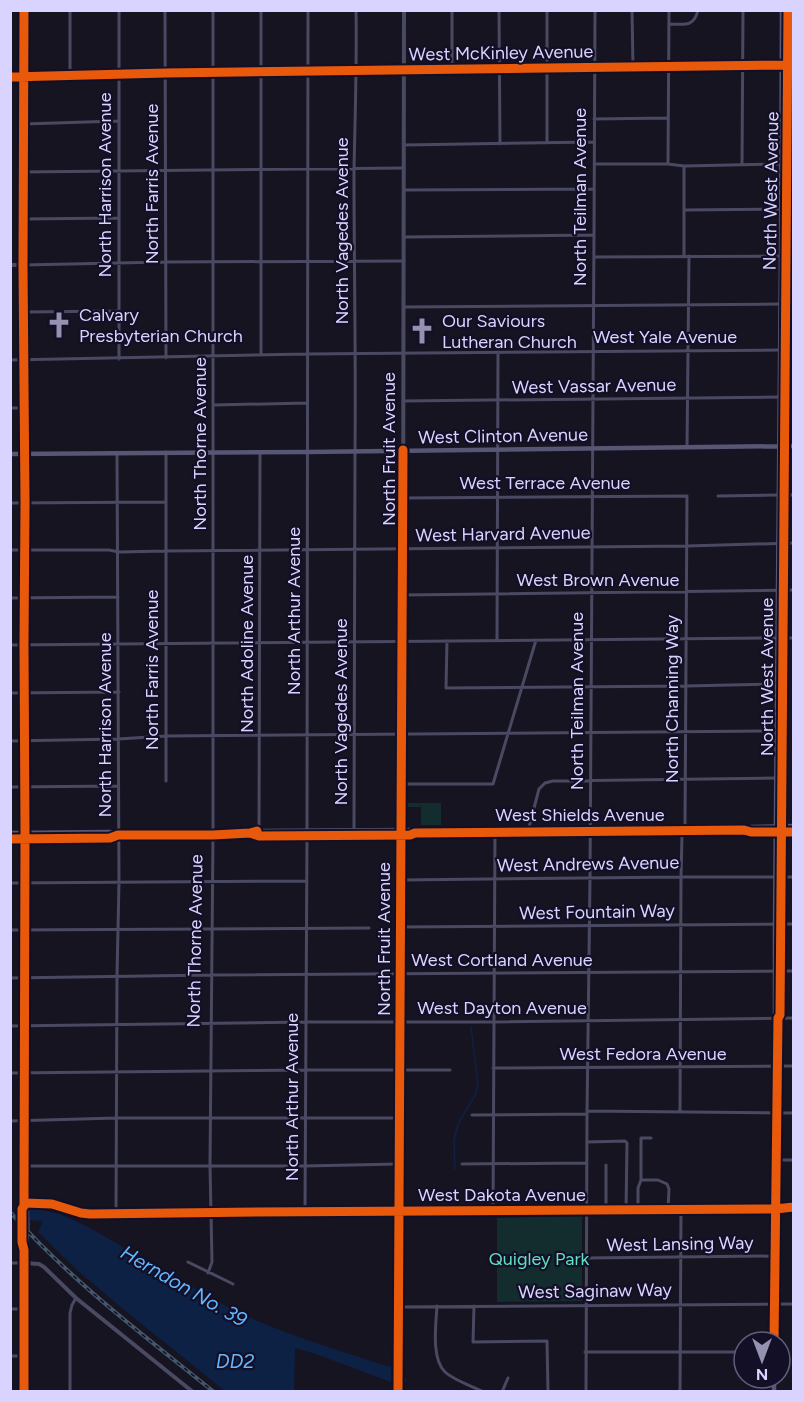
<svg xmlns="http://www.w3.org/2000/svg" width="804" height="1402" font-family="Figtree,sans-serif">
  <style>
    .green { fill: #132c2d }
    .water { fill: #0d2144 }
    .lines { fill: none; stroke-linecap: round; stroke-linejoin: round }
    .stream { stroke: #0d2144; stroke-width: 1.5 }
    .canal { stroke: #0d2144; stroke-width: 3 }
    .minor { stroke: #4a4962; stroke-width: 3 }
    .tertiary { stroke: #4a4962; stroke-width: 4 }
    .secondary { stroke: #575674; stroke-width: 4.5 }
    .rail-casing { stroke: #43596b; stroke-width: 4 }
    .rail { stroke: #130f26; stroke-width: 1.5; stroke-dasharray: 4.5; stroke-linecap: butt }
    .cycleway-casing { stroke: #130f26; stroke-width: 13 }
    .cycleway { stroke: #e8590c; stroke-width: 9 }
    .labels { text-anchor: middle; stroke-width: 4.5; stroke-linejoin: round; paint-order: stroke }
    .street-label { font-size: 18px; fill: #d9d4ff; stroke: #130f26 }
    .poi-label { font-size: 18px; fill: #d9d4ff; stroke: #130f26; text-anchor: start }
    .park-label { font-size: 18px; fill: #5fe0c0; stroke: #130f26 }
    .water-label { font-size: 20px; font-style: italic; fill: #62b6ff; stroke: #130f26 }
  </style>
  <rect width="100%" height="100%" fill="#161421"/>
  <path class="green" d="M406 803H441V825H421V807H406Z
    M582 1216V1301L497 1302V1218Z"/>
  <path class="water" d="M32 1208 60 1214 88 1227 231 1309C283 1334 337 1350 391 1367V1382L313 1353 295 1348 294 1391H225L123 1309 77 1270 38 1232 42 1224V1221L30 1220V1210Z"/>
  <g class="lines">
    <path class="stream" d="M455 1169 454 1140 458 1124 475 1095 478 1084 471 1027"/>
    <path class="canal" d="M10 1214H24
      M388 1375 405 1380"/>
    <path class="minor" d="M119 10V359
      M165 10 166 358
      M499 10 500 144
      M547 10V143
      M632 10 633 68
      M669 24C684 24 694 28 698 10
      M452 69V10
      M70 75V10
      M594 119 668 118
      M24 124 118 121
      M404 145 594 142
      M594 164H668L684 166 781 164
      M668 164 669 10
      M742 165 743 10
      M684 166V257
      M23 172 404 168
      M404 190 594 189
      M684 210 794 209
      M24 219 118 218
      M404 237 594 235
      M594 257 794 256
      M23 265 165 262 404 261
      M404 307 780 304
      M24 312 118 311
      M261 354V10
      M10 360 307 354 780 350
      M403 401 780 397
      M214 405 307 403
      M10 408H24
      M687 447 689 256
      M355 451C356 358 354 265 354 171 355 118 357 64 356 10
      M166 452V781
      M785 495H794
      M718 496 779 495
      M403 498 687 496 685 824 682 836 681 877 680 1112
      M10 503 166 502
      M10 550H109L119 552 165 551 687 546 794 543
      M403 595 794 590
      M10 598 118 597
      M783 638H794
      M447 641 446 688 686 686 776 684
      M497 641 498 352
      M10 645 777 638
      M10 693 119 692
      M10 741 118 739 166 736 776 731
      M402 784H493L536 640
      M10 787 118 786
      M354 830 355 451
      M528 831 539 789 545 783 553 781 777 778
      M259 836 260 452
      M781 877H794
      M401 880 681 877H776
      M10 883 307 881
      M400 927 794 924
      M10 930 369 928
      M10 978 211 975 794 971
      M10 1026 306 1022H494L794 1018
      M493 1068 794 1066
      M10 1073 305 1070H450
      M587 1111 794 1113
      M472 1115 587 1114
      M10 1121 116 1118H399
      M587 1142 625 1141 627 1143 626 1211
      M776 1160H794
      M462 1164 586 1163
      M606 1165V1210
      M25 1166H305L398 1164
      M641 1180H658L667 1184 669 1189 668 1210
      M638 1210V1188L641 1180V1138H651
      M493 1211 495 832
      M305 1212 307 836 308 10
      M116 1213 117 976 119 882 117 454
      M586 1258 774 1256
      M188 1262 233 1284
      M10 1263H24
      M208 1273 212 1262 210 1166 213 835V10
      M437 1306C436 1324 431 1359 445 1372 455 1381 472 1386 484 1392
      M474 1306 473 1342 547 1341 548 1392
      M398 1307 794 1304
      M10 1309H24
      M585 1352H744
      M10 1356H24
      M70 1392V1313L72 1305 76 1298
      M502 1392 508 1378
      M586 1392 587 1114 590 878 594 235 595 10
      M680 1392 681 1210"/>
    <path class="tertiary" d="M10 265H23
      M24 1203 52 1204 81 1213 90 1214 258 1212 775 1209 794 1207
      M24 1263 39 1264 44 1267 76 1298 193 1392
      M398 1392V1161L403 595 404 10"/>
    <path class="secondary" d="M24 10 23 265 25 503 24 645 25 833 24 1203V1206L22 1209V1242L24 1250V1392
      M10 77 166 73 786 65
      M10 454 308 452 794 446
      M744 830 751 827 794 826
      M10 833 110 832 118 835
      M250 833 259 836 410 835 415 833 744 830 751 832H794
      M10 839 110 838 118 835H213L250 833 259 831 409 830 415 833
      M778 1018 775 1014V924L781 256 782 10
      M24 1250C29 1237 27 1222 27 1209L24 1206
      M774 1342 778 1018 780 1015 788 10
      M774 1392V1378"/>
    <g class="rail-casing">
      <path id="rail" d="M10 1212C70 1280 143 1335 214 1392"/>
    </g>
    <use href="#rail" class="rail"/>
    <g class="cycleway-casing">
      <path id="cycleway" d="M24 10 23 265 25 503 24 645 25 833 24 1203V1206L22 1209V1242L24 1250V1392
        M10 77 166 73 788 65
        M250 833 259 836 410 835 415 833 744 830 751 832H794
        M10 839 110 838 118 835H213L250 833 257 831
        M24 1203 52 1204 81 1213 90 1214 258 1212 775 1209 794 1207
        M774 1342 778 1018 780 1015 788 10
        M398 1392 403 450"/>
    </g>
    <use href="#cycleway" class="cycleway"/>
  </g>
  <defs>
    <g id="church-bare" transform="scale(2.07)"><path d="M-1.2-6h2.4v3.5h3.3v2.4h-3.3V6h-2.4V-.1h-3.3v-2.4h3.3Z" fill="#9591b1" stroke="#130f26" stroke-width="2.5" paint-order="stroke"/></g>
  </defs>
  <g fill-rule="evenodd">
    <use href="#church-bare" x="59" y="325"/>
    <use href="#church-bare" x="422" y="331"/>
  </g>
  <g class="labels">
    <g class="street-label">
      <text transform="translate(501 53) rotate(-1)" y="6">West McKinley Avenue</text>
      <text transform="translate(152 184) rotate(-90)" y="6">North Farris Avenue</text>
      <text transform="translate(105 185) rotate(-90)" y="6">North Harrison Avenue</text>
      <text transform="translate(771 191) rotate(-89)" y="6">North West Avenue</text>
      <text transform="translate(580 197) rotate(-90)" y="6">North Teilman Avenue</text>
      <text transform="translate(342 231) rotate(-90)" y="6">North Vagedes Avenue</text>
      <text x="665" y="343">West Yale Avenue</text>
      <text transform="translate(594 386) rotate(-1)" y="6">West Vassar Avenue</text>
      <text transform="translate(503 436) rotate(-1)" y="6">West Clinton Avenue</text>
      <text transform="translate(200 444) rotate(-90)" y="6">North Thorne Avenue</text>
      <text transform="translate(389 449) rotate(-90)" y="6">North Fruit Avenue</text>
      <text x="545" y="489">West Terrace Avenue</text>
      <text transform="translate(503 534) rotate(-1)" y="6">West Harvard Avenue</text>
      <text x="598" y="586">West Brown Avenue</text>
      <text transform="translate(294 611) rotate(-90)" y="6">North Arthur Avenue</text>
      <text transform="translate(247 644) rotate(-90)" y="6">North Adoline Avenue</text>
      <text transform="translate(152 670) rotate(-90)" y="6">North Farris Avenue</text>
      <text transform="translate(767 677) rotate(-90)" y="6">North West Avenue</text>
      <text transform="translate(672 699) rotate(-90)" y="6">North Channing Way</text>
      <text transform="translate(577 701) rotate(-90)" y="6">North Teilman Avenue</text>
      <text transform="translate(341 712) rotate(-90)" y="6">North Vagedes Avenue</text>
      <text transform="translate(105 725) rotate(-90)" y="6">North Harrison Avenue</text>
      <text x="580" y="821">West Shields Avenue</text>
      <text transform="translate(588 864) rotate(-1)" y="6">West Andrews Avenue</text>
      <text transform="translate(597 912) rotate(-1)" y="6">West Fountain Way</text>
      <text transform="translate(384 939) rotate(-90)" y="6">North Fruit Avenue</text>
      <text transform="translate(195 941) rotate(-89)" y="6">North Thorne Avenue</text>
      <text x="502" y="966">West Cortland Avenue</text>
      <text x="502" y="1014">West Dayton Avenue</text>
      <text x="643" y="1060">West Fedora Avenue</text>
      <text transform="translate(292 1097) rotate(-90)" y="6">North Arthur Avenue</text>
      <text x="502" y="1201">West Dakota Avenue</text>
      <text transform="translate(680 1244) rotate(-1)" y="6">West Lansing Way</text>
      <text transform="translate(595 1291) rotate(-1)" y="6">West Saginaw Way</text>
    </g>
    <g class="poi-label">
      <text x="79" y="321">Calvary<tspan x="79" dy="21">Presbyterian Church</tspan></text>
      <text x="442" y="327">Our Saviours<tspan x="442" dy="21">Lutheran Church</tspan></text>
    </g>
    <g class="park-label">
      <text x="539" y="1265">Quigley Park</text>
    </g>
    <g class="water-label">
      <text transform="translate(184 1286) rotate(30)" y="7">Herndon No. 39</text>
      <text x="235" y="1368">DD2</text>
    </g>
  </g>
  <rect width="804" height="1402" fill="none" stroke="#d9d4ff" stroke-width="24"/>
  <g transform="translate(762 1360) rotate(180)"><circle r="28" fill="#130f26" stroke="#625e7d" stroke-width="1.5"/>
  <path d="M0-4.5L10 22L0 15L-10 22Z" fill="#9591b1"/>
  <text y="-9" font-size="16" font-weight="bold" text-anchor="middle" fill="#d9d4ff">N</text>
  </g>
</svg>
